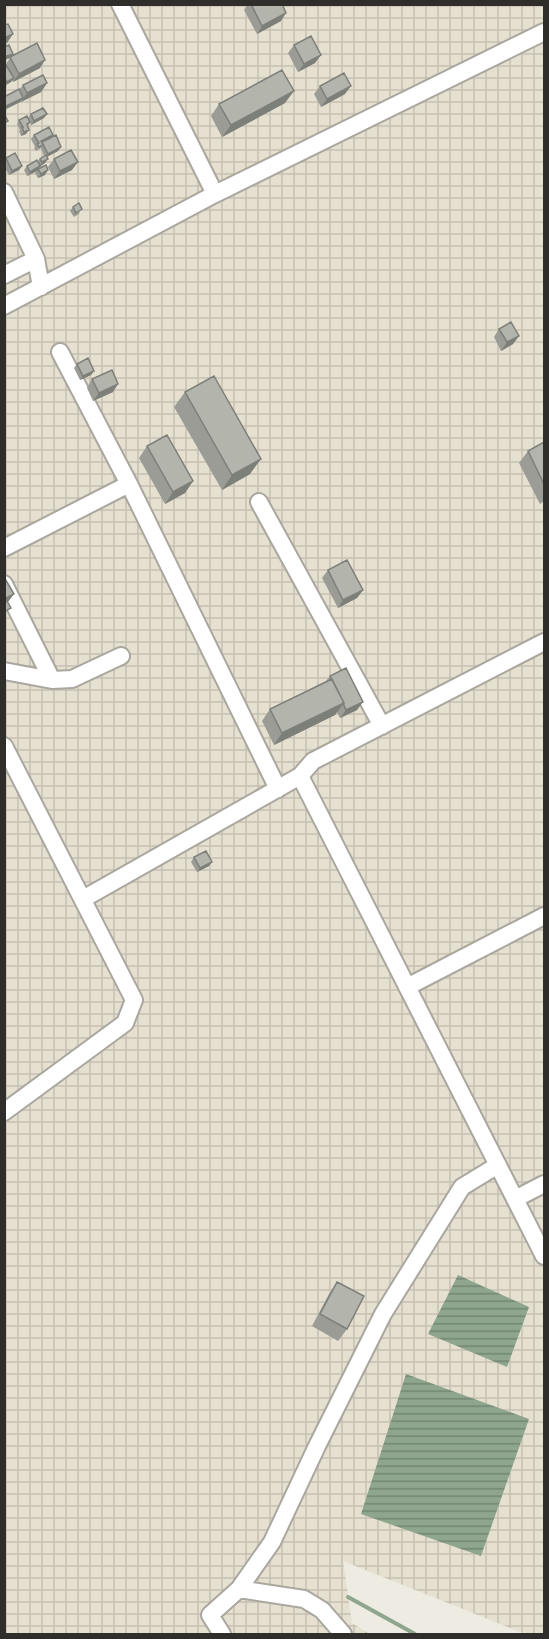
<svg xmlns="http://www.w3.org/2000/svg" width="549" height="1639" font-family="Merriweather,serif">
  <style>
    .industrial { fill: url(#industrial-grid) }
    .water { fill: url(#water-rules) }
    .lines { fill: none; stroke-linecap: round; stroke-linejoin: round }
    .stream { stroke: #8ea58e; stroke-width: 4 }
    .minor-casing { stroke: #aaa79f; stroke-width: 20 }
    .minor { stroke: #fff; stroke-width: 16 }
    .wall { fill: #9a9c95 }
    .shaded-wall { fill: #7d7f79 }
    .building { fill: #b3b5ad; stroke: #7d7f79; stroke-width: 1.5 }
  </style>
  <defs>
    <pattern id="industrial-grid" width="8" height="8" patternUnits="userSpaceOnUse" patternTransform="scale(1.5)"><rect width="8" height="8" fill="#e6e0d0"/><path d="M0 4h8M4 0v8" fill="none" stroke="#c6c0b3"/></pattern>
    <pattern id="water-rules" width="6" height="5" patternUnits="userSpaceOnUse" patternTransform="scale(1.5)"><rect width="6" height="5" fill="#8ea58e"/><path d="M0 2.5h6" fill="none" stroke="#748774"/></pattern>
  </defs>
  <rect width="100%" height="100%" fill="#eeebe2"/>
  <path class="industrial" d="M5 5H544V1634H525L343 1561 352 1623 370 1634H5Z"/>
  <path class="water" d="M458 1275 529 1307 507 1367 428 1334Z
    M406 1374 529 1419 481 1556 361 1514Z"/>
  <g class="lines">
    <path class="stream" d="M348 1597 415 1634"/>
    <g class="minor-casing">
      <path id="minor" d="M120 4 215 194
        M4 192 36 259 41 287
        M4 275 36 259
        M4 306 215 194 544 32
        M60 352 129 484 278 789
        M259 502 382 726
        M4 548 129 484
        M4 584 52 680
        M4 671 52 680 72 679 121 656
        M4 746 134 1000 125 1023 4 1112
        M300 776 313 761 544 642
        M83 899 300 776 544 1256
        M407 987 544 916
        M515 1199 544 1184
        M239 1589 304 1599 322 1610 343 1634
        M222 1634 210 1615 239 1589 272 1542 317 1446 383 1314 462 1187 498 1165"/>
    </g>
    <use href="#minor" class="minor"/>
  </g>
  <path class="wall" d="M248 4H282L281 21 257 34 244 10Z
    M294 45 321 55 315 63 298 72 288 53Z
    M11 57 40 68 13 82 12 80 11 82 4 86V62L6 64 10 58 4 60Z
    M47 83 41 92 4 110V97L19 90 23 85Z
    M320 86 345 94 321 107 314 94Z
    M285 103 222 137 211 116 219 104Z
    M31 114 44 118 31 125 30 122 28 126 26 134 21 136 19 131 20 130 17 124 19 120 28 118Z
    M34 135H53L51 138 61 147 58 151 46 157 45 163 40 166 39 169 45 175 38 178 35 173 37 171 27 176 24 170 27 166 38 161 40 159 44 156 41 148 36 151 34 148 35 147 31 139Z
    M6 158 22 166 19 170 9 175 4 166V159Z
    M54 159 72 170 54 179 48 167Z
    M73 207 80 213 74 217 70 211Z
    M499 329 519 336 513 344 501 351 494 337Z
    M77 364 94 371 91 375 80 380 74 368Z
    M92 379 113 392 93 401 87 388Z
    M185 392 250 474 222 490 174 407Z
    M544 442V501L540 504 519 463 528 451Z
    M147 446 193 481 185 493 165 504 139 458Z
    M328 570 363 590 357 598 338 608 322 578Z
    M330 676 357 710 340 718 337 712 335 715 274 745 262 721 270 709 326 681Z
    M194 857 209 866 197 872 191 862Z
    M337 1282 347 1329 338 1341 312 1326 329 1294Z"/>
  <path class="shaded-wall" d="M286 13 281 21 257 34 262 26Z
    M13 34 7 43 4 44V38Z
    M13 54 10 58 4 60V57Z
    M321 55 315 63 298 72 304 64Z
    M45 60 40 68 13 82 19 74Z
    M14 78 11 82 4 86 7 82Z
    M47 83 41 92 21 102 27 93Z
    M351 86 345 94 321 107 327 99Z
    M294 91 285 103 222 137 231 125Z
    M23 98 20 102 4 110V107Z
    M47 114 44 118 31 125 34 121Z
    M29 130 26 134 21 136 24 132Z
    M61 147 58 151 45 158 48 154Z
    M48 159 45 163 39 167 42 162Z
    M78 162 72 170 54 179 60 171Z
    M22 166 19 170 9 175 12 171Z
    M40 166 37 171 27 176 30 172Z
    M48 170 45 175 38 178 41 174Z
    M519 336 513 344 501 351 507 342Z
    M94 371 91 375 80 380 83 376Z
    M118 384 113 392 93 401 99 393Z
    M261 459 250 474 222 490 232 475Z
    M193 481 185 493 165 504 173 492Z
    M363 590 357 598 338 608 343 600Z
    M14 594 8 602 4 604V599Z
    M363 702 357 710 340 718 346 710Z
    M344 703 335 715 274 745 282 733Z
    M212 862 209 866 197 872 200 868Z"/>
  <path class="building" d="M251 4H282L286 13 262 26Z
    M8 24 13 34 4 38V25Z
    M311 36 321 55 304 64 294 45Z
    M37 43 45 60 19 74 10 57Z
    M9 45 13 54 4 57V47Z
    M4 62 14 78 7 82 4 77Z
    M282 70 294 91 231 125 219 104Z
    M344 73 351 86 327 99 320 86Z
    M43 75 47 83 27 93 23 85Z
    M19 89 23 98 4 107V97Z
    M43 108 47 114 34 121 31 114Z
    M4 114 8 121 4 123Z
    M27 116 30 122 27 124 29 130 24 132 22 127H23L19 120Z
    M49 127 53 135 41 141 43 145 39 147 37 144 39 143 34 135Z
    M56 135 61 147 48 154 42 142Z
    M71 150 78 162 60 171 54 159Z
    M15 153 22 166 12 171 6 158Z
    M46 155 48 159 42 162 40 159Z
    M37 160 40 166 30 172 27 166Z
    M46 165 48 170 41 174 38 169Z
    M79 203 82 209 76 213 73 207Z
    M511 322 519 336 507 342 499 329Z
    M88 358 94 371 83 376 77 364Z
    M112 370 118 384 99 393 92 379Z
    M214 376 261 459 232 475 185 392Z
    M167 435 193 481 173 492 147 446Z
    M544 442V484L528 451Z
    M347 560 363 590 343 600 328 570Z
    M4 577 14 594 4 599Z
    M7 601 11 608 4 612V603Z
    M346 668 363 702 346 710 343 703H344L330 676Z
    M332 679 344 703 282 733 270 709Z
    M206 851 212 862 200 868 194 857Z
    M337 1282 364 1296 347 1329 320 1314Z"/>
  <rect width="549" height="1639" fill="none" stroke="#302e2b" stroke-width="12"/>
</svg>
